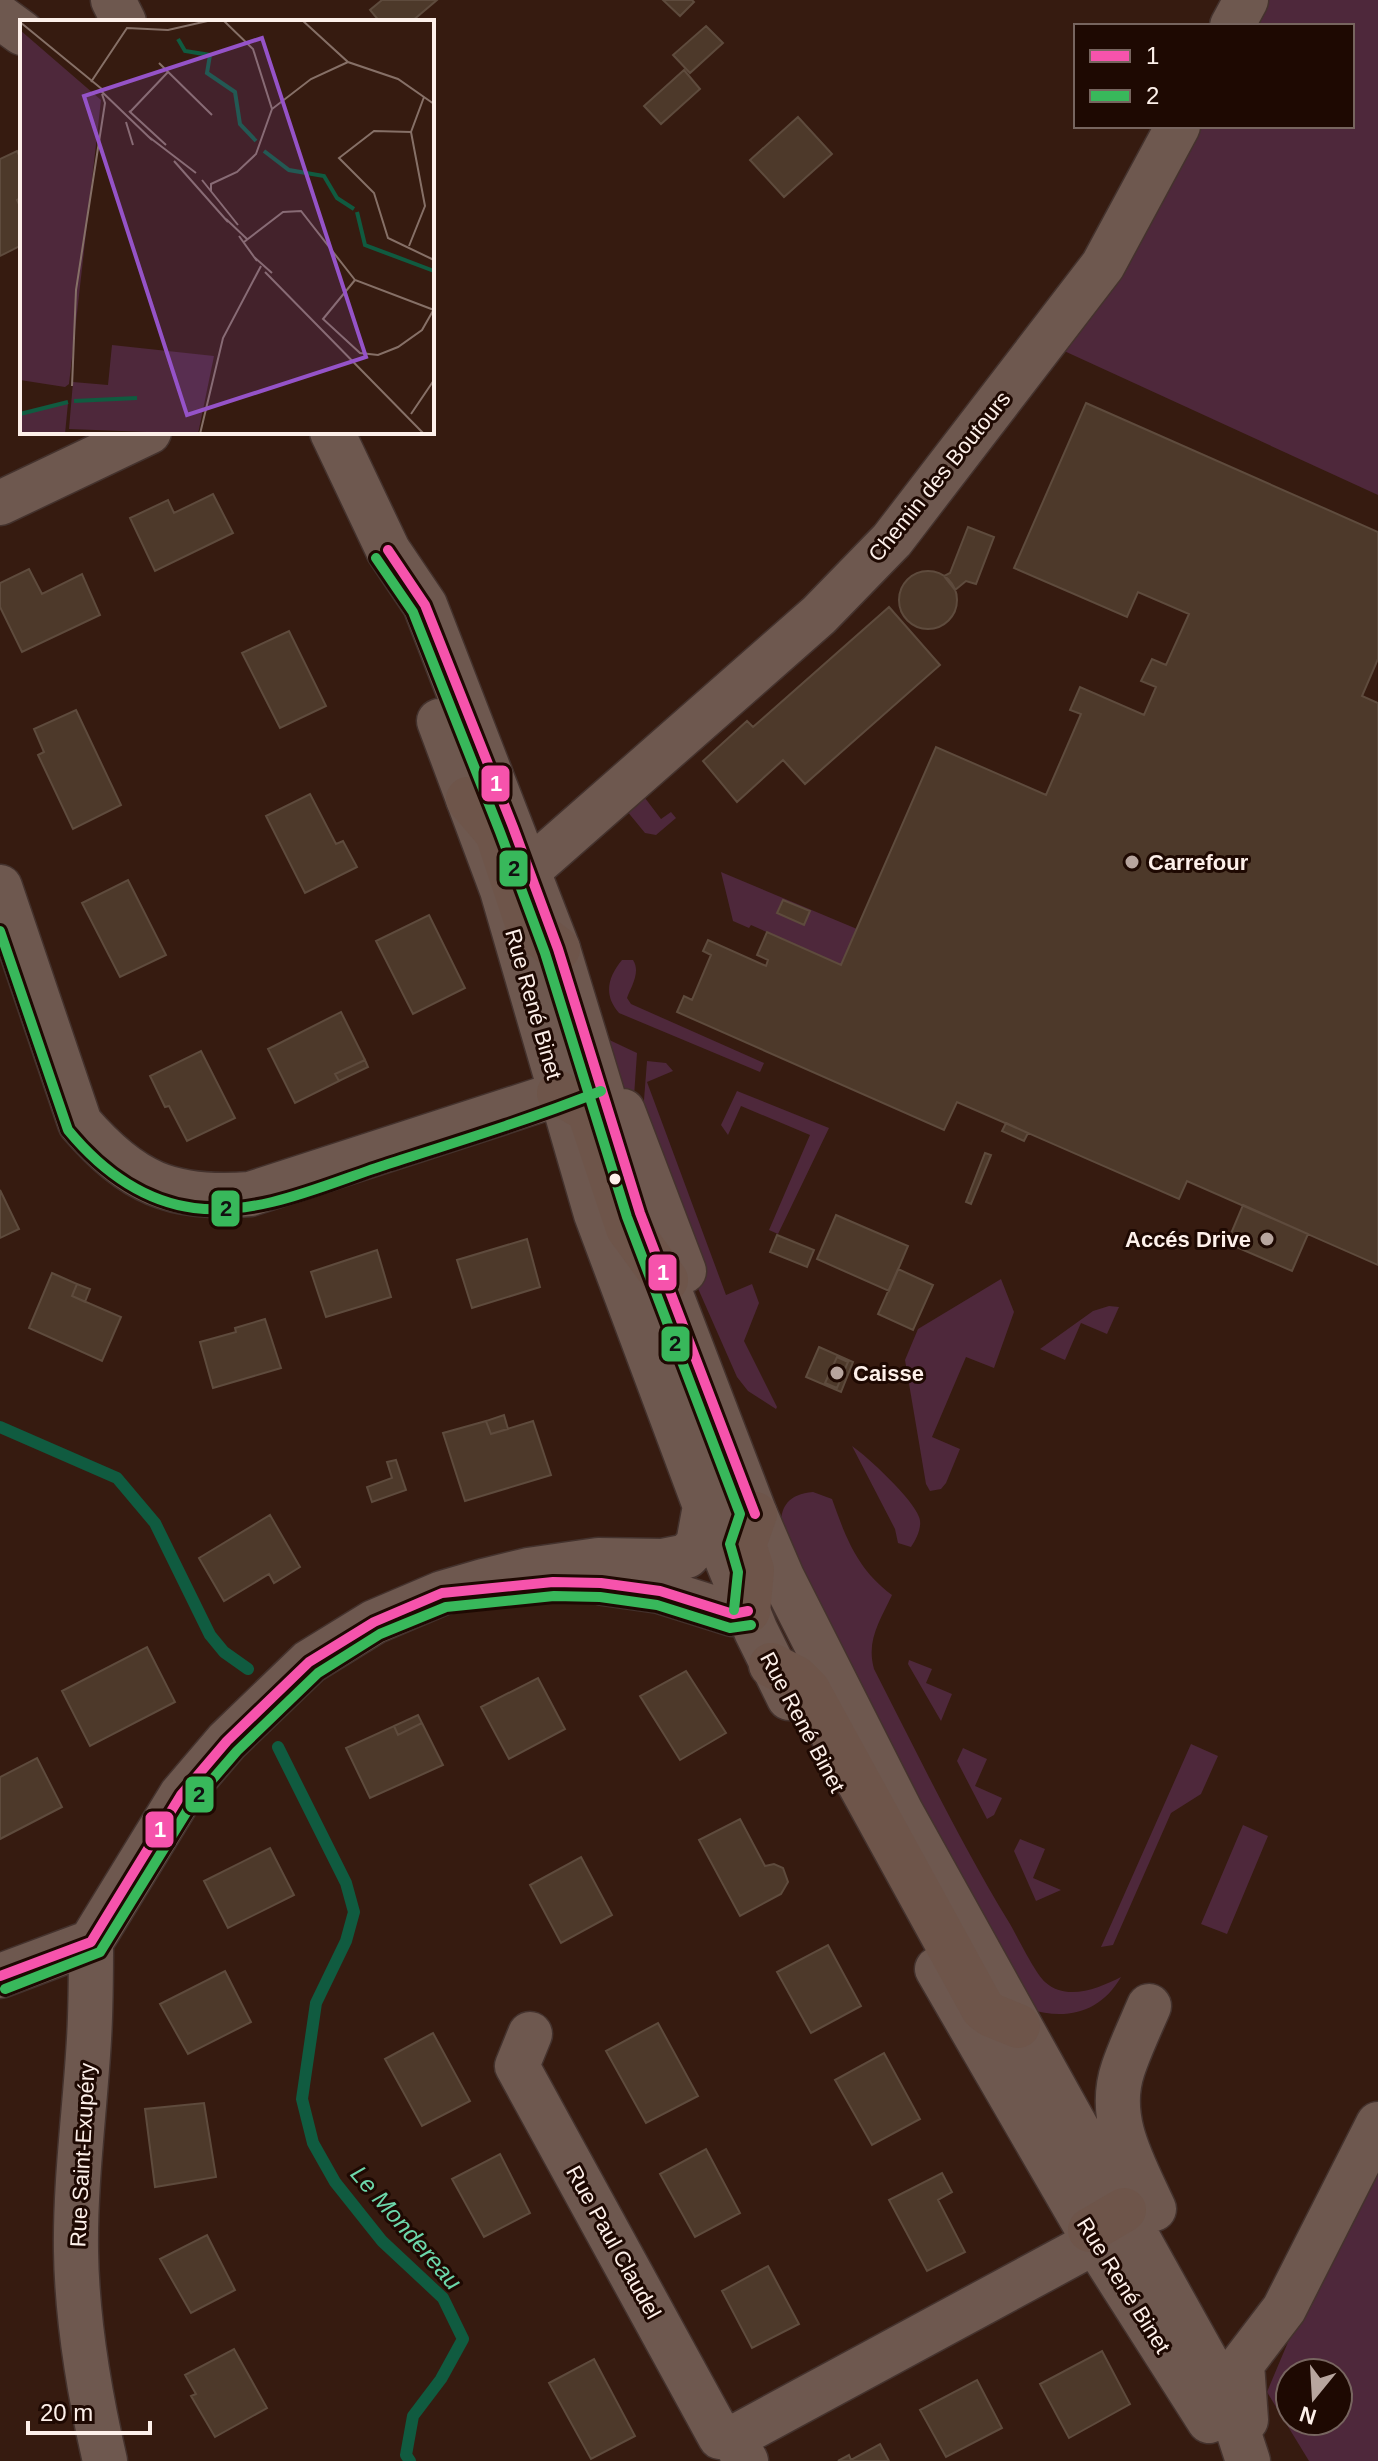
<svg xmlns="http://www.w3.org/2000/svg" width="1378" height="2461" font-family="Helvetica,sans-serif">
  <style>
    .green { fill: #4e283b; fill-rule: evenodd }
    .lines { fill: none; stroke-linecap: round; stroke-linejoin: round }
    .stream { stroke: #105b40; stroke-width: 12 }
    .building { fill: #4d392a; stroke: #5e4b3d; stroke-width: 2 }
    .minor-casing { stroke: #44322d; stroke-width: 47 }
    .major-casing { stroke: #44322d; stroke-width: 47 }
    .minor { stroke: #6e584f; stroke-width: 44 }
    .major { stroke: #6e554a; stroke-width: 44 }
    .bus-1-casing { stroke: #1e0902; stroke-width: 16 }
    .bus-2-casing { stroke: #1e0902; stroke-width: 16 }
    .bus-1 { stroke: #f653ac; stroke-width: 10 }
    .bus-2 { stroke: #38b85b; stroke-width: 10 }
    .poi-dot { fill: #b7a59e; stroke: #1e0902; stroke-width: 3 }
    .bus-dot { fill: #fdf0ea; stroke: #1e0902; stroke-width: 3 }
    .labels { text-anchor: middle; stroke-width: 6; stroke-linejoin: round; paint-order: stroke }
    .street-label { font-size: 22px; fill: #fdf0ea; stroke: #1e0902 }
    .poi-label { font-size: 22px; font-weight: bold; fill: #fdf0ea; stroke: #1e0902; text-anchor: start }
    .water-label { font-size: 24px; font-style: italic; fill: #6cd7aa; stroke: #1e0902 }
    .inset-river { fill: none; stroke: #105b40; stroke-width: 4 }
    .inset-road { fill: none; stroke: #867067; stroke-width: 2 }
    .view { fill: #9553c8; fill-opacity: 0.15; stroke: #9553c8; stroke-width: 4 }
    .inset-edge { fill: none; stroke: #fdf0ea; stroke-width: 4 }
    .line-badge { stroke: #1e0902; stroke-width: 3 }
    .badge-label { font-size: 22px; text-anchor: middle; font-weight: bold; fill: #fff }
    .pale-badge-label { font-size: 22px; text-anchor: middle; font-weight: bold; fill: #111 }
  </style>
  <rect width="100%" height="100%" fill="#361b10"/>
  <path class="green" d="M1264 0H1378V495L1062 350 1199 126H1352V26H1250Z
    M936 507 942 512 825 634 645 798 661 819 671 812 676 818 656 835 645 833 622 805Z
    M721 872 857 929 841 965 751 925 749 928 733 921Z
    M622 960H633C641 972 631 987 627 998L631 1004 764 1063 760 1072 619 1013C603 995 608 977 622 960Z
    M603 1037 637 1053 633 1111Z
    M647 1061 666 1063 673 1071 647 1082 726 1295 752 1284 759 1303 744 1341 777 1407 776 1409 748 1391 737 1377 689 1268 643 1113Z
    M737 1091 829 1128 778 1234 769 1230 810 1135 741 1106 728 1135 721 1125Z
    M1001 1279 1014 1312 994 1368 966 1357 932 1437 960 1449 946 1483 941 1489 930 1491 926 1484 905 1360 918 1329Z
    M1109 1306 1119 1307 1107 1334 1081 1323 1065 1360 1040 1349 1093 1311Z
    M852 1446C868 1457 913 1499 919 1517 923 1526 916 1540 911 1547L898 1543 895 1529Z
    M813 1492 832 1499C846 1538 857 1569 892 1595 880 1621 866 1640 874 1669 918 1755 960 1842 1010 1924 1018 1938 1035 1973 1045 1982 1067 2002 1099 1988 1121 1977 1101 2012 1067 2021 1029 2009L795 1584C787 1552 760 1496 813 1492Z
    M909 1660 932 1669 926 1683 952 1694 941 1721 908 1664Z
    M1191 1744 1218 1756 1201 1794 1171 1813 1113 1945 1101 1947Z
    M963 1748 987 1759 975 1786 1002 1798 994 1815 987 1819 957 1761Z
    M1243 1825 1268 1836 1227 1934 1201 1924Z
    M1020 1839 1045 1849 1033 1878 1061 1890 1036 1901 1014 1851Z
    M1378 2157V2461H1309L1267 2392 1312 2285ZM1290 2373H1338V2421H1290Z"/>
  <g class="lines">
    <path class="stream" d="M0 1427 117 1478 155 1523 210 1635 224 1652 248 1669
      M278 1747 346 1883 354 1912 346 1941 316 2003 302 2099 313 2143 335 2182 382 2241 443 2298 463 2339 441 2379 413 2416 406 2455 410 2461"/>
  </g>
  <path class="building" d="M382 0H437L411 22H380L370 10Z
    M663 0H692L694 2 680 16Z
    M706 26 723 43 690 73 673 55Z
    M684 70 700 89 661 124 644 106Z
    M798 117 832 154 784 197 750 160Z
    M17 151 22 161V197L17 200 22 211V245L0 256V159Z
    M1086 403 1378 532V659L1362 696 1378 703V1265L1187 1181 1179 1199 957 1102 944 1130 677 1012 684 996 692 1000 711 955 703 951 708 940 766 966 768 960 757 955 767 932 841 965 936 747 1046 795 1081 714 1070 710 1080 687 1144 715 1156 687 1141 681 1152 659 1166 665 1189 614 1138 592 1127 617 1014 568Z
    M213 494 233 533 155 571 130 518 168 500 174 513Z
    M968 527 994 537 976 584 966 581 955 590 944 576 950 573Z
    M29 569 42 594 82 574 100 615 22 652 0 607V583Z
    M899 600a29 29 0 1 1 58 0a29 29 0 1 1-58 0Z
    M889 607 940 665 805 784 783 760 737 802 703 761 747 721 753 727Z
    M289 631 326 706 280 728 242 653Z
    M76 710 121 805 73 829 38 755 44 752 34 729Z
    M310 794 336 844 343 841 357 867 305 893 266 816Z
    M128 880 166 955 120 977 82 903Z
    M783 900 810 911 804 925 777 913Z
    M429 915 465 988 413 1014 376 941Z
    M341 1012 365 1060 335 1074 339 1081 295 1103 268 1049Z
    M201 1051 235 1118 187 1141 169 1106 165 1107 150 1076Z
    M365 1060 368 1067 339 1081 335 1074Z
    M1006 1123 1028 1133 1024 1141 1002 1131Z
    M985 1153 991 1155 971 1204 966 1202Z
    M0 1190 19 1229 0 1238Z
    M1243 1205 1308 1234 1292 1271 1227 1243Z
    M836 1215 908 1246 889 1291 817 1259Z
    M777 1235 814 1250 807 1267 770 1252Z
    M527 1239 540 1287 472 1308 457 1260Z
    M377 1250 391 1297 326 1317 311 1272Z
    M898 1269 933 1285 913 1330 878 1314Z
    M52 1273 77 1284 72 1296 121 1317 102 1361 29 1328Z
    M77 1284 90 1289 85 1302 72 1296Z
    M265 1319 281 1368 213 1388 200 1342 236 1332 235 1328Z
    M819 1347 853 1362 841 1392 806 1377Z
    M837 1357 848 1362 837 1388 825 1383Z
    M504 1415 508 1429 491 1434 486 1421Z
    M486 1421 491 1434 533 1421 551 1475 465 1501 443 1433Z
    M396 1460 406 1490 372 1502 367 1487 392 1478 387 1462Z
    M270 1515 300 1567 274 1583 269 1574 224 1601 199 1558Z
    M147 1647 175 1702 90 1746 62 1691Z
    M686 1671 726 1733 680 1760 640 1696Z
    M538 1678 565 1729 509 1759 481 1707Z
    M418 1715 422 1723 398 1735 394 1726Z
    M422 1723 443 1765 370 1798 346 1748 394 1726 398 1735Z
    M37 1758 62 1807 0 1839V1777Z
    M740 1819 765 1866 774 1864 783 1868 788 1882 781 1894 740 1916 699 1840Z
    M270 1848 294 1895 228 1928 204 1881Z
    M581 1857 612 1915 561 1943 530 1885Z
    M828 1945 861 2006 811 2033 777 1972Z
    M225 1971 251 2022 188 2054 160 2004Z
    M658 2023 698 2096 646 2123 606 2051Z
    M433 2033 470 2101 422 2126 385 2059Z
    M884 2053 920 2119 872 2145 835 2080Z
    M204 2103 216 2177 155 2187 145 2109Z
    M706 2149 740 2213 695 2237 660 2174Z
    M500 2154 530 2213 484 2237 452 2179Z
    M942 2173 952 2192 938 2200 965 2252 927 2271 889 2200Z
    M207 2235 235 2290 191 2313 160 2259Z
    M768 2266 799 2324 752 2348 722 2291Z
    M234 2349 267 2408 215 2437 191 2396 196 2394 185 2375Z
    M1102 2351 1130 2404 1069 2438 1040 2384Z
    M594 2359 635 2436 591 2459 549 2383Z
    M977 2380 1002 2428 946 2457 920 2410Z
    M880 2444 889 2461H838L849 2455 851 2460Z"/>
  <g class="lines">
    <g class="minor-casing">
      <path id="minor" d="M113 0 124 22
        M0 17 22 33
        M1232 26 1246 0
        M332 432 388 550 425 605 558 949 619 1149
        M0 503 149 432
        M439 721 502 890 596 1214 705 1506 756 1631 789 1698
        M529 870 819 615 892 540 1103 265 1178 126
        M0 887 80 1123C132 1183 171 1200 250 1194L543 1099 586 1082
        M623 1111 684 1271
        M652 1245 755 1514 782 1577 901 1812 1228 2400 1248 2461
        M604 1583 660 1591 733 1614 748 1611
        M91 1942C91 1974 91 2006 89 2039 85 2110 75 2180 76 2251 77 2322 89 2392 105 2461
        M937 1969 1095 2242 1209 2421
        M0 1976 91 1942 181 1795 227 1741 309 1662 374 1622 442 1593 483 1581 528 1570 598 1560 662 1561 687 1556 698 1544 705 1506
        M1149 2006C1140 2027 1130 2048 1123 2069 1106 2119 1134 2165 1154 2209
        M530 2034 517 2066 720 2437 733 2438 746 2461
        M1246 2420 1242 2364 1284 2309 1378 2124
        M733 2438 1095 2242"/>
    </g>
    <g class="major-casing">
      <path id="major" d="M468 799 497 833 528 926 558 949
        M559 1093 589 1111 628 1228 666 1280
        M748 1611 752 1570 744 1545 755 1514
        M771 1665 796 1678 808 1690 983 2009 991 2015 1018 2026
        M1090 2230 1124 2210"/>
    </g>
    <use href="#minor" class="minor"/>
    <use href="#major" class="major"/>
    <g class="bus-1-casing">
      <path id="bus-1" d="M388 550 425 605 513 827 558 949 640 1213 755 1514
        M0 1976 91 1942 181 1795 227 1741 309 1662 374 1622 442 1593 553 1582 601 1583 660 1591 733 1614 748 1611"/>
    </g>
    <g class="bus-2-casing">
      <path id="bus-2" d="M376 558 413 612 500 832 545 953 627 1217 740 1514 730 1544 738 1572 734 1610
        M0 931 68 1130C101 1170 142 1201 194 1208 261 1216 326 1184 388 1164 460 1141 531 1119 601 1091
        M5 1989 100 1952 192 1803 237 1751 318 1673 380 1634 446 1607 554 1596 600 1597 657 1605 730 1628 751 1625"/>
    </g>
    <use href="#bus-1" class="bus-1"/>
    <use href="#bus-2" class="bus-2"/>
  </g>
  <g class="poi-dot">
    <circle cx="1132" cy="862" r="8"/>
    <circle cx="1267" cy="1239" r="8"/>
    <circle cx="837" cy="1373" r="8"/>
  </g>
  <circle class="bus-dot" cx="615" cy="1179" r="7"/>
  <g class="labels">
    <g class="street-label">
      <text transform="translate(939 476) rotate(-51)" y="8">Chemin des Boutours</text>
      <text transform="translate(534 1004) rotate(74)" y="8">Rue René Binet</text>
      <text transform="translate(803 1722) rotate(62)" y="8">Rue René Binet</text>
      <text transform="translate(82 2155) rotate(-87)" y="8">Rue Saint-Exupéry</text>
      <text transform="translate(614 2242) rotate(61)" y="8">Rue Paul Claudel</text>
      <text transform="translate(1124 2285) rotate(58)" y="8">Rue René Binet</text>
    </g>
    <g class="poi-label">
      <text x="1148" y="870">Carrefour</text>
      <text x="1251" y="1247" text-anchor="end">Accés Drive</text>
      <text x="853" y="1381">Caisse</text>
    </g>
    <g class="water-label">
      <text transform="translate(406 2228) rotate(49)" y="8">Le Mondereau</text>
    </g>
  </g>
  <g transform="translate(20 20)">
    <rect width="414" height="414" fill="#361b10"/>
    <path d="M0 10 81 80 49 364 45 367 0 360ZM92 325 194 336 178 414 49 409 53 362 88 365ZM48 383 45 414H0V395Z" fill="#4e283b"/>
    <path class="inset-river" d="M158 19 165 31 190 35 187 53 215 72 220 104 236 121M244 131 269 150 304 156 317 178 334 189M337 192 345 225 414 251M54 381 117 378M0 394 48 382"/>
    <path class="inset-road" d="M203 0 233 29 252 89M282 0 328 42 378 59 414 84M0 2 83 70M139 43 192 95M71 62 107 8 148 10 192 0M80 70 132 120M109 91 146 125M110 92 148 52M106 102 113 125M391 112 354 111 319 138 354 173 368 218 414 240M129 117 176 153M154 141 208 202M182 160 218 205M191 171V164L217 152 236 134 252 89 291 59 328 42M206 199 227 219M219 216 237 241M224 222 263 192 281 191 335 260 414 290M389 226 405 186 391 112 404 77M234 237 252 253M245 252 404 414M335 260 303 299 340 333 358 335 378 327 402 310 414 289M52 366 56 270 85 83 82 74M391 394 414 360M180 414 203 318 241 246"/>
    <path class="view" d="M242 18 346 337 167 395 64 76Z"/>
    <rect width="414" height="414" class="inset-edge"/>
  </g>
  <g class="line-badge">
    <rect x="480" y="764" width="31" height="39" rx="8" fill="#f653ac"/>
    <rect x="498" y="849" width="31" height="39" rx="8" fill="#38b85b"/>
    <rect x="210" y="1189" width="31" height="39" rx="8" fill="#38b85b"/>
    <rect x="647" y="1253" width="31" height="39" rx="8" fill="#f653ac"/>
    <rect x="660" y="1325" width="31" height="38" rx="8" fill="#38b85b"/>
    <rect x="184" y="1775" width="31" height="39" rx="8" fill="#38b85b"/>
    <rect x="144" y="1810" width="31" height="39" rx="8" fill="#f653ac"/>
  </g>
  <g class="badge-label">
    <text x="496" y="791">1</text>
    <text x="663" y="1280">1</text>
    <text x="160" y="1837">1</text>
  </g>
  <g class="pale-badge-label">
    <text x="514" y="876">2</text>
    <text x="226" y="1216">2</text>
    <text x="675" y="1351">2</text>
    <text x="199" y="1802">2</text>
  </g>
  <rect x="1074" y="24" width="280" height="104" fill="#1e0902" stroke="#77655f" stroke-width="2"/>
  <rect x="1090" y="50" width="40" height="12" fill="#f653ac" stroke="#77655f" stroke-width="2"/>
  <text x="1146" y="64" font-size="24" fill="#fdf0ea">1</text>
  <rect x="1090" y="90" width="40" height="12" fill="#38b85b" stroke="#77655f" stroke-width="2"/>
  <text x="1146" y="104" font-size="24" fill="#fdf0ea">2</text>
  <g transform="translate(1314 2397) rotate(198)"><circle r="38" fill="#1e0902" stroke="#77655f" stroke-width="2"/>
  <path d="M0-6L14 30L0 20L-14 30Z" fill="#b7a59e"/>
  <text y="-12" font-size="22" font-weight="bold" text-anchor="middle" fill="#fdf0ea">N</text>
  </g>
  <path d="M28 2421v12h122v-12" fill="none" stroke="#fdf0ea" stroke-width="4"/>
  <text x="40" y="2421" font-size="24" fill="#fdf0ea" stroke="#1e0902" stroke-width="6" paint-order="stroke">20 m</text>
</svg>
